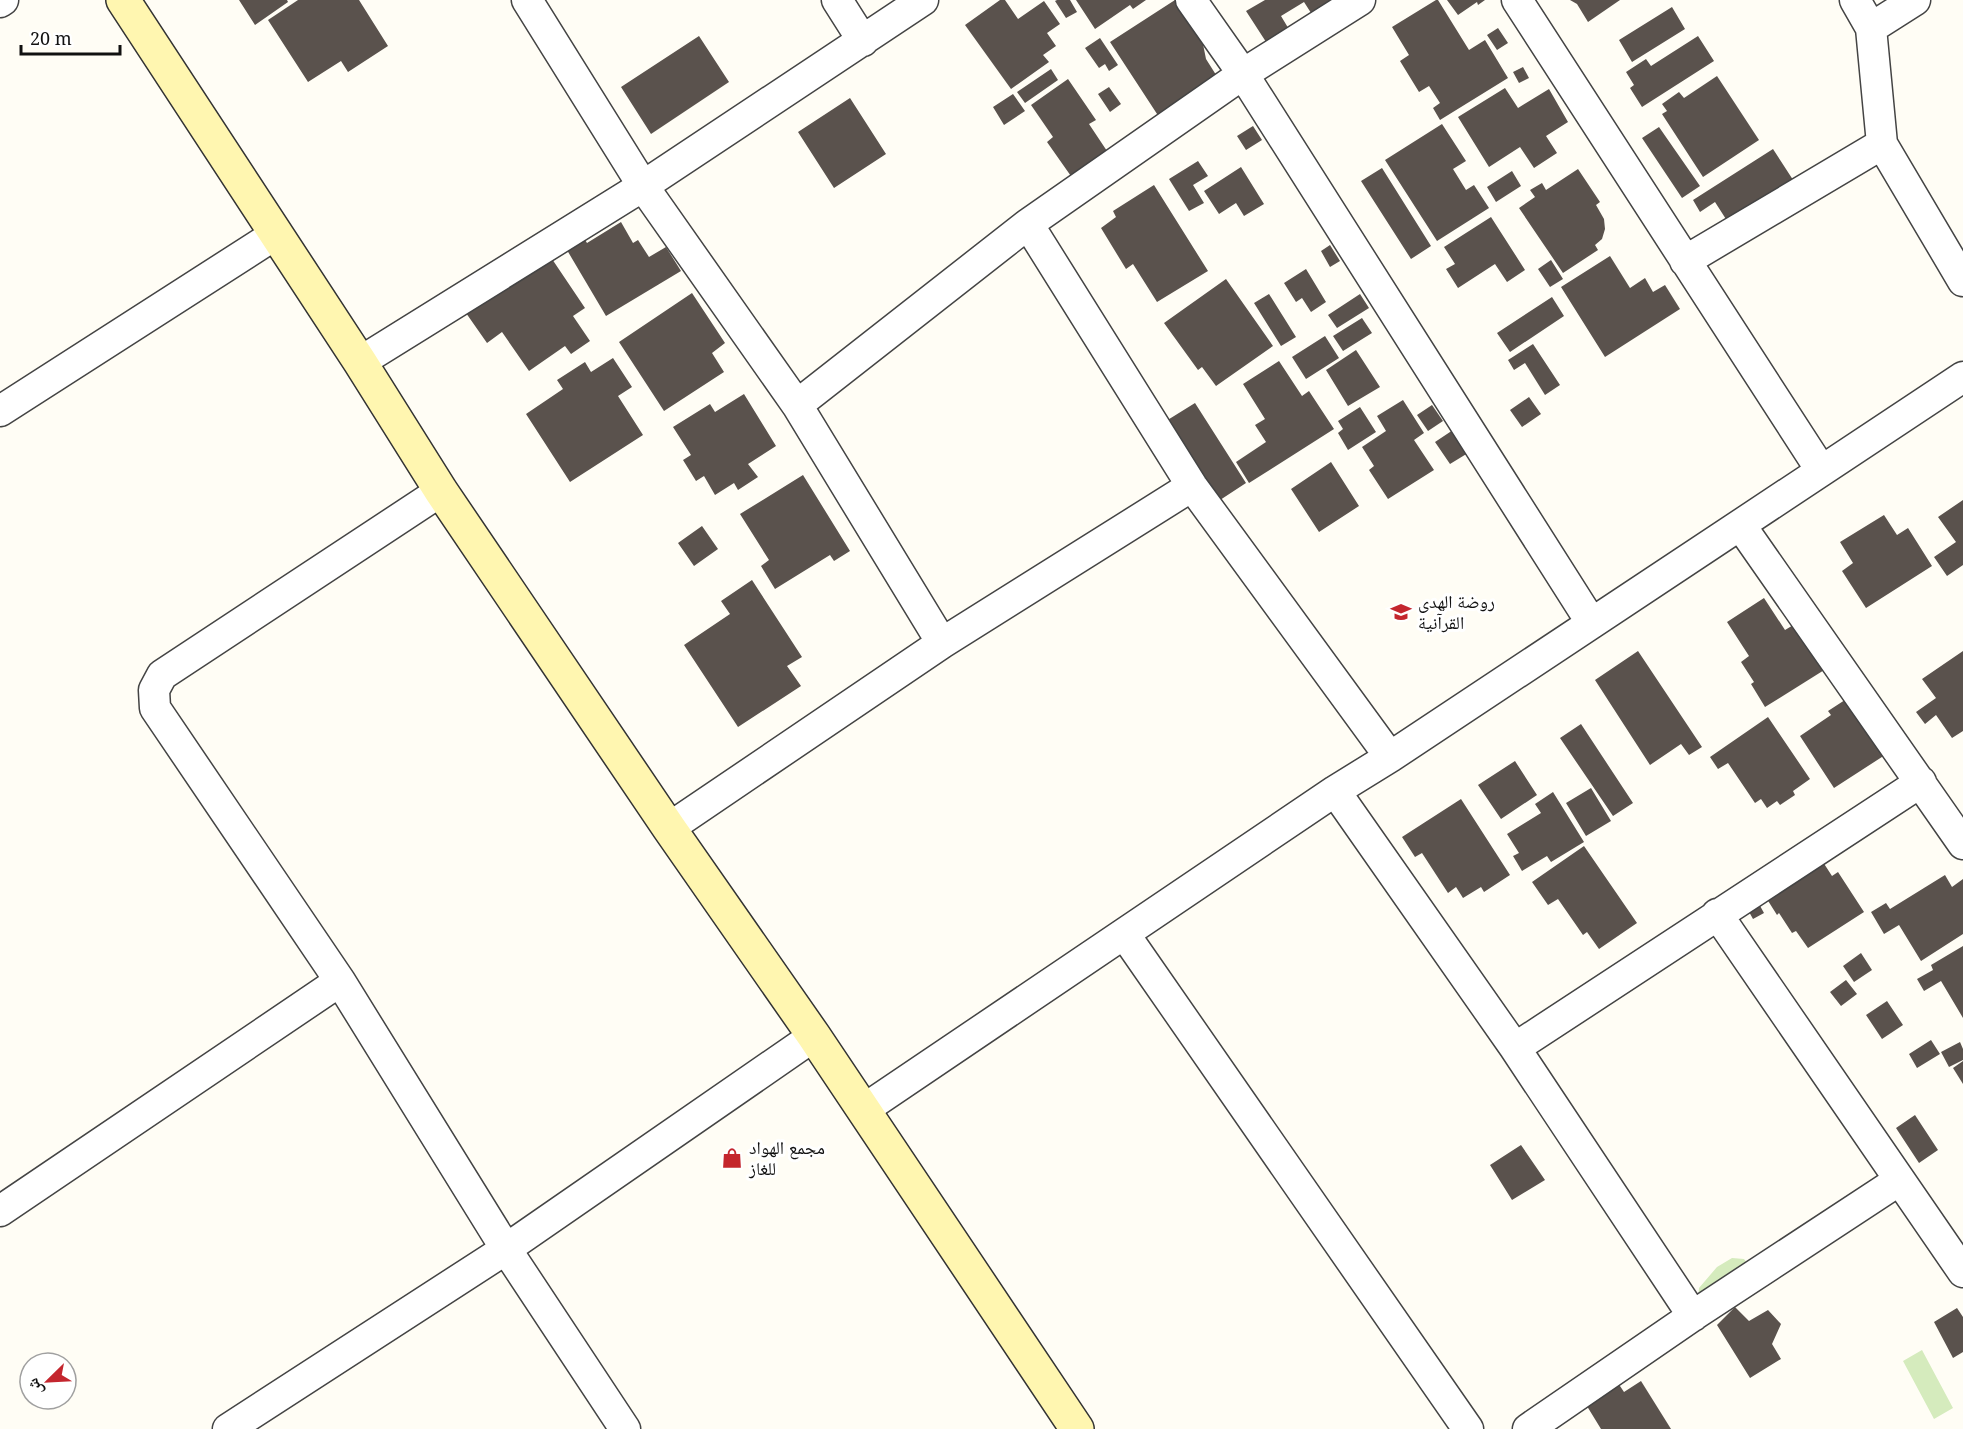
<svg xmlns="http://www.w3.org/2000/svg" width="1963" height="1429" font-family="'Noto Serif','Noto Naskh Arabic',serif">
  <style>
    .green { fill: #d5ebbd }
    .building { fill: #5a524d }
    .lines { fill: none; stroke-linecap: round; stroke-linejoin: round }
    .street-casing { stroke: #444; stroke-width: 33 }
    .secondary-casing { stroke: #333; stroke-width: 36 }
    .street { stroke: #fff; stroke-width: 30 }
    .secondary { stroke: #fff6b0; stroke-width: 33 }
    .labels { text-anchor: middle; stroke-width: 6; stroke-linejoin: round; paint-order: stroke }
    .poi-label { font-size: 18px; fill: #111; stroke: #fff; text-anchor: start }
  </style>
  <rect width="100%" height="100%" fill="#fffdf5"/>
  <path class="green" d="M1732 1258 1744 1259 1753 1271 1697 1313 1699 1288 1717 1267Z
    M1922 1350 1953 1408 1934 1419 1903 1361Z"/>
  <path class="building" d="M239 0H287L288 2 255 25Z
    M298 0H359L388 46 348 72 341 61 308 82 268 20Z
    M1000 0H1005L1018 19 1044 1 1060 24 1047 33 1056 46 1043 55 1049 62 1011 89 965 25Z
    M1057 0H1070L1077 12 1066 18 1055 1Z
    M1076 0H1146L1133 9 1130 5 1095 29Z
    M1175 0H1184L1202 39 1206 59 1218 78 1159 117 1110 42Z
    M1265 0H1340L1313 16 1304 2 1281 16 1290 31 1268 45 1246 11Z
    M1436 0H1438L1469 50 1485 40 1508 78 1440 120 1433 108 1440 103 1429 86 1419 92 1400 61 1409 55 1392 27Z
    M1447 0H1485L1478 5 1477 2 1458 15Z
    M1570 0H1620L1588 22 1577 4Z
    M1672 7 1685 29 1632 62 1619 40Z
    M1498 28 1508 43 1497 50 1487 35Z
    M699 36 729 82 651 134 621 87Z
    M1698 36 1714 61 1642 107 1630 88 1634 85 1626 72 1646 59 1651 66Z
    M1100 38 1118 65 1109 71 1105 64 1099 68 1085 48Z
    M1523 67 1529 78 1519 83 1513 72Z
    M1051 69 1058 80 1025 103 1017 92Z
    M1717 76 1759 140 1703 177 1662 114 1667 111 1662 104 1679 92 1684 98Z
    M1068 79 1096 120 1089 124 1109 154 1073 179 1047 142 1053 137 1031 105Z
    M1109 87 1121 104 1110 112 1098 94Z
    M1505 88 1518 108 1549 89 1568 122 1546 136 1557 153 1534 168 1520 147 1489 167 1458 117Z
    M1013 94 1025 111 1004 125 993 107Z
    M850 98 886 154 834 188 798 132Z
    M1442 124 1466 161 1453 169 1466 190 1474 185 1489 208 1437 241 1385 160Z
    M1253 126 1262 140 1246 150 1237 136Z
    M1659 127 1700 186 1682 198 1642 138Z
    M1773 149 1797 186 1731 227 1715 202 1700 212 1693 200Z
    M1198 161 1208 176 1193 185 1204 203 1189 211 1169 179Z
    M1241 167 1264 204 1244 216 1236 203 1219 214 1204 191Z
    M1382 168 1431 246 1411 259 1361 181Z
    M1578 169 1600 202 1596 205 1604 219 1605 229 1602 239 1595 245 1598 250 1563 273 1519 208 1535 197 1530 190 1542 183 1546 190Z
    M1512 171 1521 186 1496 202 1487 187Z
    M1154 185 1208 271 1157 302 1133 264 1126 269 1101 228 1116 217 1113 211Z
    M1491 217 1525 270 1507 282 1495 264 1458 288 1446 269 1455 264 1444 247Z
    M621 222 633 243 638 240 649 257 666 247 681 271 606 316 564 245 582 235 587 243Z
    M1330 245 1340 261 1330 267 1321 251Z
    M550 256 585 308 573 316 590 341 571 354 565 346 529 371 502 332 487 343 466 313Z
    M1610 256 1630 288 1645 278 1653 292 1665 285 1680 309 1605 357 1561 287Z
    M1551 260 1563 279 1550 287 1538 269Z
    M1306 269 1326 302 1311 312 1302 298 1296 302 1284 283Z
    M1226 279 1273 346 1216 386 1202 367 1198 370 1164 323Z
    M692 293 725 343 712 353 724 372 664 411 619 342Z
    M1269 294 1296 337 1281 346 1254 303Z
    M1360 294 1369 308 1337 328 1328 315Z
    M1552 297 1564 316 1510 352 1497 333Z
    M1362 318 1372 333 1343 351 1333 336Z
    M1325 336 1339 358 1306 379 1292 357Z
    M1533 344 1560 385 1545 395 1525 363 1514 370 1508 360Z
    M1356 350 1380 387 1348 406 1326 370Z
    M613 358 632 387 618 396 643 435 570 482 526 414 563 389 557 380 585 362 591 372Z
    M1279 361 1302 396 1309 391 1334 429 1249 483 1236 462 1266 442 1255 425 1265 419 1243 384Z
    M744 394 776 446 748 464 758 477 738 490 734 483 715 495 704 476 696 481 683 460 691 455 673 427 710 404 715 412Z
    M1529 397 1541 414 1522 427 1510 410Z
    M1403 400 1424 433 1414 440 1434 470 1388 499 1369 470 1374 466 1362 447 1386 431 1377 416Z
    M1195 403 1246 483 1217 502 1166 421Z
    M1432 405 1443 421 1428 431 1417 415Z
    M1360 407 1376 432 1348 450 1338 433 1343 429 1338 421Z
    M1453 430 1468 453 1450 464 1435 442Z
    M1331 462 1359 506 1319 532 1291 489Z
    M803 475 850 551 834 561 830 555 775 589 761 566 769 560 740 514Z
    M1963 500V565L1947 576 1934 557 1956 542 1938 517Z
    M1884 515 1897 535 1908 528 1932 566 1866 608 1842 571 1853 563 1840 542Z
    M702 526 718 549 694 566 678 543Z
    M752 580 802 657 787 666 801 686 738 727 684 645 730 614 721 601Z
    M1764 598 1785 630 1800 621 1829 667 1765 707 1751 684 1754 682 1741 662 1749 656 1727 622Z
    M1638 651 1702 747 1689 755 1681 744 1650 765 1595 680Z
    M1963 651V731L1952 738 1936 715 1925 724 1916 712 1936 698 1922 679Z
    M1848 698 1885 755 1834 788 1800 736 1831 715 1828 711Z
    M1768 717 1810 779 1793 791 1795 795 1780 805 1777 801 1767 808 1761 799 1755 803 1728 763 1718 769 1710 757Z
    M1581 724 1633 803 1613 816 1560 738Z
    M1515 761 1537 795 1501 819 1478 785Z
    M1591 788 1611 821 1586 836 1566 803Z
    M1553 792 1584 842 1551 862 1547 856 1522 871 1513 856 1519 853 1507 834 1541 813 1535 804Z
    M1461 799 1510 875 1484 892 1481 887 1463 898 1456 887 1448 893 1422 853 1415 857 1402 837Z
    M1584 846 1637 923 1599 949 1587 932 1583 935 1558 899 1548 905 1532 882Z
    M1821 859 1832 876 1838 872 1864 912 1808 948 1796 931 1792 933 1779 913 1777 915 1765 896Z
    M1945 875 1952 887 1963 879V934L1921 961 1899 925 1884 934 1871 912 1886 903 1890 909Z
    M1759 904 1764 913 1753 919 1748 910Z
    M1963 946V1018L1941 981 1924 991 1917 979 1933 970 1931 965Z
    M1861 953 1872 970 1854 982 1843 966Z
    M1846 980 1857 994 1841 1006 1830 992Z
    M1887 1001 1903 1025 1882 1039 1866 1015Z
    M1931 1040 1940 1054 1917 1068 1909 1054Z
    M1960 1042 1963 1049V1060L1949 1067 1941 1052Z
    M1963 1061V1084L1953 1068Z
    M1915 1115 1938 1150 1919 1163 1896 1128Z
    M1521 1145 1545 1180 1512 1200 1490 1165Z
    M1735 1307 1749 1321 1768 1310 1781 1324 1772 1344 1781 1359 1750 1378 1717 1325Z
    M1957 1308 1963 1317V1352L1953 1358 1934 1322Z
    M1614 1377 1624 1392 1641 1381 1671 1429H1601L1582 1398Z"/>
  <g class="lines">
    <g class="street-casing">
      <path id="street" d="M527 0 643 186 797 405 942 643
        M837 0 863 41
        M1191 0 1243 74 1591 622
        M1517 0 1821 470
        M1855 0 1871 28 1882 144 1963 281
        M0 2 3 0
        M1871 28 1915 0
        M1028 224 1192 486 1390 757
        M1685 261 1882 144
        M360 362 643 186 923 0
        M797 405 1028 224 1243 74 1360 0
        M0 411 276 234
        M441 491 162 675 154 690 155 708 340 981 506 1249 625 1429
        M1741 526 1963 844
        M1335 791 1515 1048 1693 1316
        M669 828 942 643 1192 486
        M1717 914 1963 1272
        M1125 935 1468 1429
        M1515 1048 1921 782
        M863 1110 1335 791 1390 757 1963 377
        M0 1211 340 981
        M228 1429 506 1249 814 1036
        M1528 1429 1697 1313 1895 1183 1898 1179"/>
    </g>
    <g class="secondary-casing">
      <path id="secondary" d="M123 0 360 362 441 491 669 828 814 1036 1077 1429"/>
    </g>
    <use href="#street" class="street"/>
    <use href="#secondary" class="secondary"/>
  </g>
  <defs>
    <g id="school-bare" transform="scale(1.62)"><path d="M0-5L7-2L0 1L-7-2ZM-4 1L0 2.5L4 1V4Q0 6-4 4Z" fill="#c4262e" stroke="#fff" stroke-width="2.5" paint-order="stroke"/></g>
    <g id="shop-bare" transform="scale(1.62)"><path d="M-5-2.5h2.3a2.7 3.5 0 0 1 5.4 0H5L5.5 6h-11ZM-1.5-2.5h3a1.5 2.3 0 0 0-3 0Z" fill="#c4262e" stroke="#fff" stroke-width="2.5" paint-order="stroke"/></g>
  </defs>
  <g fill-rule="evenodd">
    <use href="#school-bare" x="1401" y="612"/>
    <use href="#shop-bare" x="732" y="1158"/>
  </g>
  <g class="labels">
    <g class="poi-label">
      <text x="1418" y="608">روضة الهدى<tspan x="1418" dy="21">القرآنية</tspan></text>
      <text x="749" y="1154">مجمع الهواد<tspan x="749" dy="21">للغاز</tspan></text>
    </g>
  </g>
  <g transform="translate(48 1381) rotate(246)"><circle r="28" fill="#ffffff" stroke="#a0a0a0" stroke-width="1.5"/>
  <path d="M0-4.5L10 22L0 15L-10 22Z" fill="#c4262e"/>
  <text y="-9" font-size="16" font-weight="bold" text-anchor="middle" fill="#111111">ش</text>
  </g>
  <path d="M21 45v9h99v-9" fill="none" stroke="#111111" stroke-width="3"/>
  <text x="30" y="45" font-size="18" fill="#111111" stroke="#ffffff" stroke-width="4.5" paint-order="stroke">20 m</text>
</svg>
